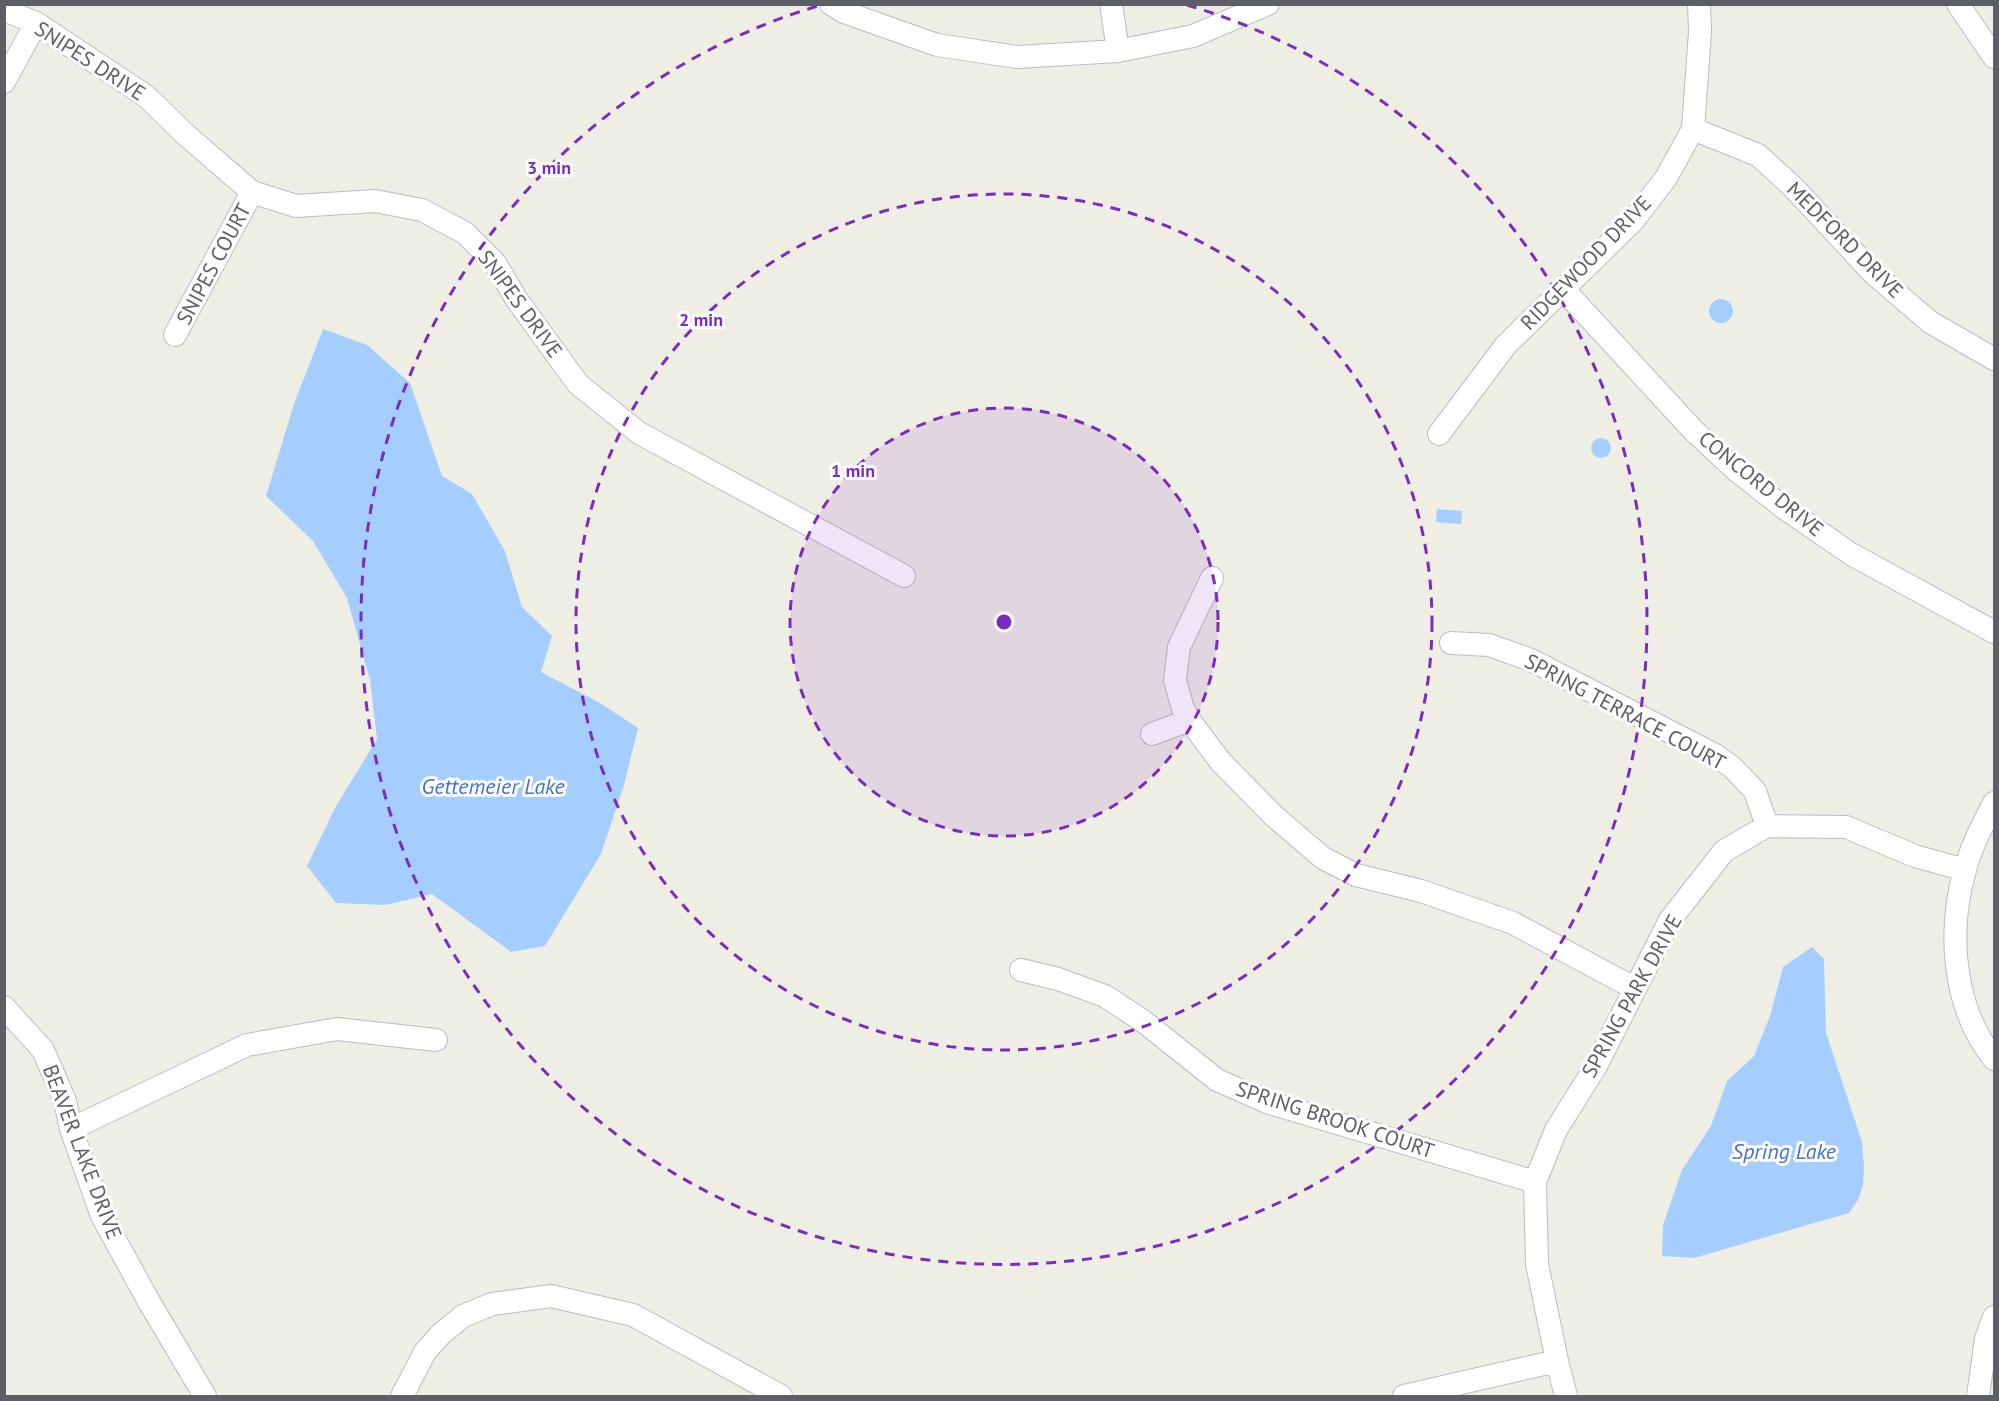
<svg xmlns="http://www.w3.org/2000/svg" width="1999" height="1401" font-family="'PT Sans',sans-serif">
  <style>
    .water { fill: #a5ceff }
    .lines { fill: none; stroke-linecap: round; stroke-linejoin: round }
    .minor-casing { stroke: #b9bcc1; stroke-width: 24 }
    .minor { stroke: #fff; stroke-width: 22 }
    .ring { fill: none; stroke: #7b2cbf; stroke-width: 3; stroke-dasharray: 10 8 }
    .labels { text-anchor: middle; stroke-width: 6; stroke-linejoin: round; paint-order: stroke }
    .street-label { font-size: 21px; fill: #5c6066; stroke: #fff }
    .water-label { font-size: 22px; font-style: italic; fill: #4374c7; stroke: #fff }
    .centre { fill: #7b2cbf; stroke: #fff; stroke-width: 3 }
    .ring-label { font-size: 18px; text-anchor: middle; font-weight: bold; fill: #7b2cbf; stroke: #fff; stroke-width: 6; stroke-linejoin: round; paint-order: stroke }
  </style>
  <rect width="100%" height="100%" fill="#efeee5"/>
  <path class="water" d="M1709 311a12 12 0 1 1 24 0a12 12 0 1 1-24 0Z
    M323 329 367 345 410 383 442 476 472 494 505 551 522 607 552 636 541 672 600 703 638 728 624 785 601 854 545 946 511 952 432 894 385 905 336 903 307 866 335 808 377 739 370 680 347 598 313 541 266 496 294 404Z
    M1591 448a10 10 0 1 1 20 0a10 10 0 1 1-20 0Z
    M1437 509 1462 511 1461 524 1436 522Z
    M1812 947 1824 959 1826 1033 1862 1142 1864 1167 1863 1185 1858 1200 1849 1213 1694 1258 1662 1256 1663 1225 1682 1170 1711 1126 1727 1081 1754 1056 1770 1016 1783 967Z"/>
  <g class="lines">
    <g class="minor-casing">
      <path id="minor" d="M831 4 844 12 937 45 1017 57 1118 51 1193 36 1268 4
        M1111 4 1118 51
        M1958 4 1994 57
        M4 10 36 23 146 96 186 135 252 192 296 206 375 201 422 210 465 233 495 263 517 300 578 384 639 433 904 576
        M4 82 36 23
        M1693 129 1758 155 1793 187 1873 273 1930 322 1994 359
        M1564 290 1693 430 1736 470 1783 507 1851 554 1994 632
        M175 335 252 192
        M1439 434 1506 345 1632 222 1666 178 1693 129 1700 32 1699 4
        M1212 578 1179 647 1175 680 1183 709 1193 725 1220 761 1274 816 1323 858 1356 875 1421 891 1513 923 1634 988
        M1451 643 1489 645 1531 660 1715 755 1732 767 1755 791 1767 826
        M1152 734 1190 720
        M1994 803C1983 824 1971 847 1965 870 1947 933 1953 1008 1994 1059
        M1021 970 1058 979 1105 996 1143 1021 1217 1080 1267 1102 1535 1182
        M4 1007 43 1050 65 1101 71 1129 102 1216 148 1300 205 1396
        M71 1129 247 1045 337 1029 436 1040
        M402 1396 425 1352 441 1334 463 1316 492 1304 551 1296 633 1315 781 1396
        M1404 1396 1557 1361
        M1566 1396 1557 1361 1537 1264 1535 1182 1556 1130 1596 1066 1670 920 1724 851 1767 826 1846 827 1915 856 1965 870
        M1978 1396 1986 1339 1994 1317"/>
    </g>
    <use href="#minor" class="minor"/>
  </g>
  <circle cx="1004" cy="622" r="214" fill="#7b2cbf" fill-opacity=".12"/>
  <g class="ring">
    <circle cx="1004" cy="622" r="214"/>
    <circle cx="1004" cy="622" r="428"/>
    <path d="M1187 5A643 643 0 1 1 821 5"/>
  </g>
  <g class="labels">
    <g class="street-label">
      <text transform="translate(90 61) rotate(33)" y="7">SNIPES DRIVE</text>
      <text transform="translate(1845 240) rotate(45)" y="7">MEDFORD DRIVE</text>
      <text transform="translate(1586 263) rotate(-46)" y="7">RIDGEWOOD DRIVE</text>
      <text transform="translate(214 264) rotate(-62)" y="7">SNIPES COURT</text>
      <text transform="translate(520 304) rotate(54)" y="7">SNIPES DRIVE</text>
      <text transform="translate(1761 484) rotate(39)" y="7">CONCORD DRIVE</text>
      <text transform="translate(1625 712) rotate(28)" y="7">SPRING TERRACE COURT</text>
      <text transform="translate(1632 996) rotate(-61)" y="7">SPRING PARK DRIVE</text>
      <text transform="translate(1335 1120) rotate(18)" y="7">SPRING BROOK COURT</text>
      <text transform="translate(82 1152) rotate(69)" y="7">BEAVER LAKE DRIVE</text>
    </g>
    <g class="water-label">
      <text x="493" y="794">Gettemeier Lake</text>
      <text x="1784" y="1159">Spring Lake</text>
    </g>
  </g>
  <circle cx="1004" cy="622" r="9" class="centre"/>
  <g class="ring-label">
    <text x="549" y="174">3 min</text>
    <text x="701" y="326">2 min</text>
    <text x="853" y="477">1 min</text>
  </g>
  <rect width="1999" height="1401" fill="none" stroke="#5c6066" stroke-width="12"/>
</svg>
